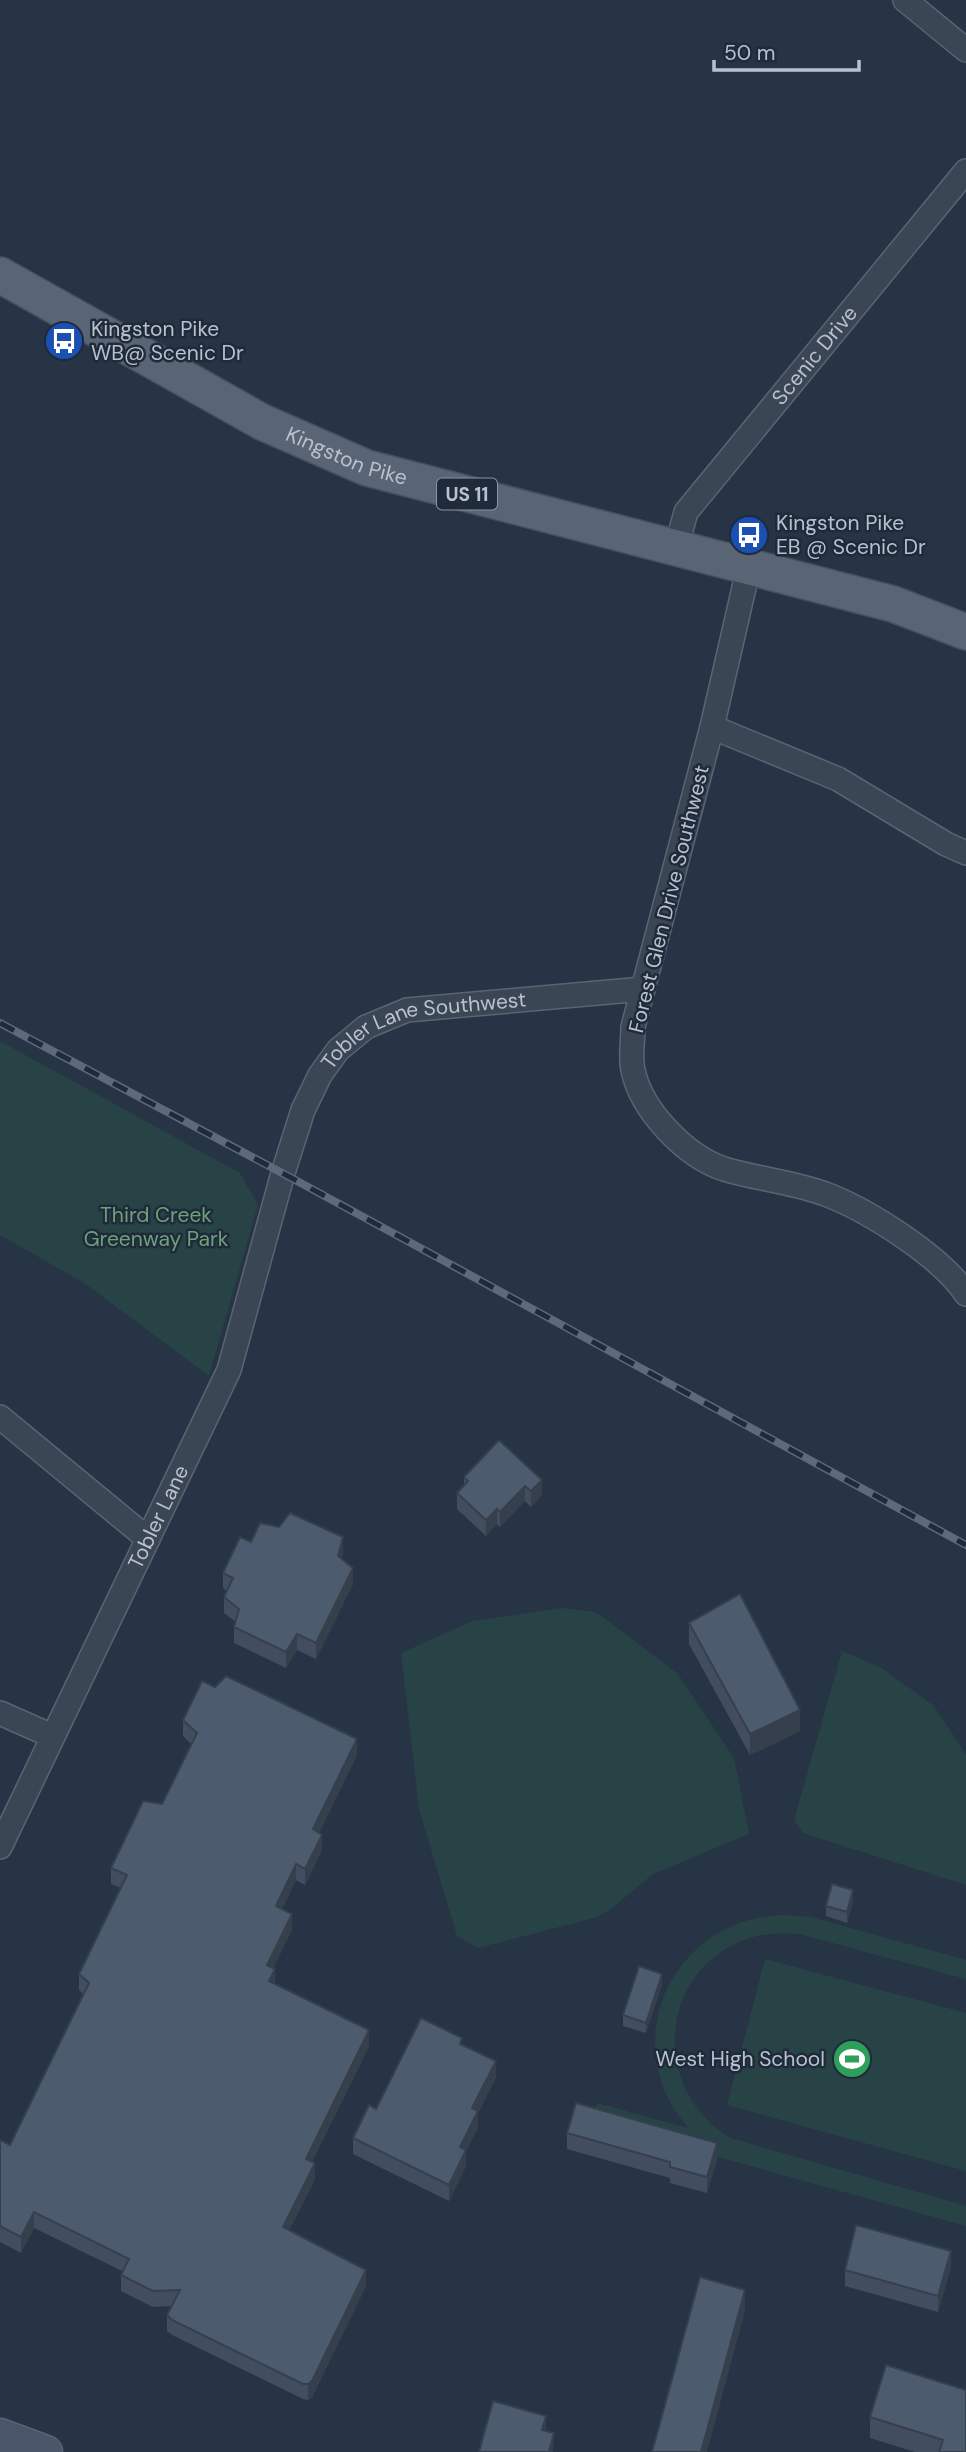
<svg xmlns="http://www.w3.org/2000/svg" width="966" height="2452" font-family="'DM Sans',sans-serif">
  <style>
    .green { fill: #284346 }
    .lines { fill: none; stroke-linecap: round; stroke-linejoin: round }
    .street-casing { stroke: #5a6472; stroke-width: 26 }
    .secondary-casing { stroke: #5a6472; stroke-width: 35 }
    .primary-casing { stroke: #454f5e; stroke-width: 38 }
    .street { stroke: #3b4654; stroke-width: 23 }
    .secondary { stroke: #495568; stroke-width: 32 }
    .primary { stroke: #596574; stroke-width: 35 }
    .rail-casing { stroke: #5d6a7b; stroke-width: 8 }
    .rail { stroke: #1f2b3a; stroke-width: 5; stroke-dasharray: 16; stroke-linecap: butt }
    .wall { fill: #424e5f }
    .shaded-wall { fill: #36404d }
    .building { fill: #4d5b6e; stroke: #36404d; stroke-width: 2 }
    .labels { text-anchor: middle; stroke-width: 5; stroke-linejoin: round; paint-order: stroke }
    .shield { fill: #1f2b3a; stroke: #8b94a2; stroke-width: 2 }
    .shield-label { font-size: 19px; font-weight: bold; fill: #b9c1ce }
    .poi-label { font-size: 21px; fill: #b9c1ce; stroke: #1f2b3a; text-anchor: start }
    .street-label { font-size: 21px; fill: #b9c1ce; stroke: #1f2b3a }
    .park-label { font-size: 21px; fill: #6fa079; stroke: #1f2b3a }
  </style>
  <rect width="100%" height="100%" fill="#263445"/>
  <path class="green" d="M0 1041 240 1173 258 1205 209 1376 84 1283 0 1235Z
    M562 1608 596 1612 678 1674 734 1758 749 1834 653 1874 611 1909 594 1918 478 1948 457 1936 419 1809 401 1653 473 1621Z
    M842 1651 882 1668 934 1706 966 1754V1885L803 1833 794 1820Z
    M785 1915 811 1917 966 1960V1979L799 1934C782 1933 766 1933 750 1938 658 1967 649 2090 731 2138L966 2206V2226L592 2122 597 2103 688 2128C680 2117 671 2106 665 2092 630 2005 693 1916 785 1915Z
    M765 1959 966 2013V2171L727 2105Z"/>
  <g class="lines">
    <g class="street-casing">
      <g id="street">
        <path d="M905 0 966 50"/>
        <path id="s1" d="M676 548 686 512 966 171"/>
        <path d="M749 566 712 727 633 1027C633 1040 630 1057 633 1070 641 1110 685 1156 724 1169 757 1179 795 1182 828 1195 869 1211 942 1257 966 1294"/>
        <path d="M712 727 838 779 946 844 966 853"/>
        <path d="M0 1417 148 1539"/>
        <path d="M0 1713 52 1736"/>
        <path id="s2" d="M0 1847 229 1370 283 1173 303 1110 320 1075 338 1050 366 1027 407 1010 643 989"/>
      </g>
    </g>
    <g class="secondary-casing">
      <path id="secondary" d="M0 2435 46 2452"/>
    </g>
    <g class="primary-casing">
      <g id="primary">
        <path id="s3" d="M0 275 262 422 367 468 893 604 966 632"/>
      </g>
    </g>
    <use href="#street" class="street"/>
    <use href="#secondary" class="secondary"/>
    <use href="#primary" class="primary"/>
    <g class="rail-casing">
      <path id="rail" d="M0 1023 299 1182 966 1545"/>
    </g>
    <use href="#rail" class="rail"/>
  </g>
  <path class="wall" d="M499 1440 542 1495 531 1507 525 1501 500 1527 497 1524 486 1536 457 1509V1493L464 1486V1477Z
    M251 1542 343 1553 341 1559 353 1584 316 1659 297 1650 286 1668 234 1643V1627L236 1622 224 1613V1597L227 1591 223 1588V1573Z
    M689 1623 800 1731 750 1755 689 1644Z
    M183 1720 357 1755 319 1833 322 1850 305 1885 296 1880 282 1909 292 1930 273 1968 275 1983 369 2046 312 2162 315 2179 289 2230 366 2286 312 2397 308 2400 303 2399 172 2335 167 2331V2315L172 2306 153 2307 121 2291V2275L122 2271 34 2228 21 2253 0 2242V2140L10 2145 83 1994 79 1990V1974L121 1888 111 1884V1868L162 1804 191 1744 183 1736Z
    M853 1901 847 1923 826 1916V1906Z
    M662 1984 646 2033 623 2026V2015Z
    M462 2045 496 2077 478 2113V2127L466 2151V2166L449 2201 353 2154V2138L376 2109Z
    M567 2133 717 2159 707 2193 670 2183V2178L567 2149Z
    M951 2267 938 2312 845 2286V2270Z
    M886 2365 966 2452H915L870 2438V2417Z"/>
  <path class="shaded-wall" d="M542 1480V1495L531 1507V1491Z
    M525 1486V1501L500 1527V1512Z
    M497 1509V1524L486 1536V1520Z
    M343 1537V1553L338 1571V1556Z
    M353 1568V1584L316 1659V1643Z
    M297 1634V1650L286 1668V1652Z
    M800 1710V1731L750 1755V1734Z
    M357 1739V1755L313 1845V1829Z
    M322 1835V1850L305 1885V1869Z
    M296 1864V1880L276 1922V1906Z
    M853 1890V1901L847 1923V1912Z
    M292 1914V1930L267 1981V1965Z
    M275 1969V1985L269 1981Z
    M662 1974V1984L646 2033V2023Z
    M369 2030V2046L306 2174V2159Z
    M496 2061V2077L478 2113V2127L466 2151V2166L449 2201V2185L472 2108Z
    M717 2143V2159L707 2193V2177Z
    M315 2163V2179L283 2243V2227Z
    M34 2212V2228L21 2253V2237Z
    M951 2251V2267L938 2312V2296Z
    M366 2270V2286L312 2397 308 2400V2384Z
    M745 2290V2311L707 2452H701Z
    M546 2416V2432L542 2430Z
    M554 2433 553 2452H549Z"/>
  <path class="building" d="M499 1440 542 1480 531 1491 525 1486 500 1512 497 1509 486 1520 457 1493 468 1481 464 1477Z
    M290 1513 343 1537 338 1556 353 1568 316 1643 297 1634 286 1652 234 1627 239 1609 224 1597 233 1578 223 1573 240 1537 251 1542 260 1523 279 1527Z
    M740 1594 800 1710 750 1734 689 1623Z
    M226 1676 357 1739 313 1829 322 1835 305 1869 296 1864 276 1906 292 1914 267 1965 275 1969 269 1981 369 2030 306 2159 315 2163 283 2227 366 2270 312 2381 308 2384H303L172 2320 167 2315 180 2290 153 2291 121 2275 129 2259 34 2212 21 2237 0 2226V2140L10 2145 89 1983 79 1974 127 1875 111 1868 143 1801 162 1804 197 1733 183 1720 202 1681 215 1687Z
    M832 1884 853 1890 847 1912 826 1906Z
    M639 1966 662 1974 646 2023 623 2015Z
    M421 2018 462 2038 460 2044 496 2061 472 2108 478 2111 460 2147 466 2150 449 2185 353 2138 369 2105 376 2109Z
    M576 2103 717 2143 707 2177 670 2167V2162L567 2133Z
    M856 2225 951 2251 938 2296 845 2270Z
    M700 2277 745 2290 701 2452H652Z
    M886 2365 966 2390V2452H939L943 2440 870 2417Z
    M493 2401 546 2416 542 2430 554 2433 549 2452H479Z"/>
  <defs>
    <g id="bus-disc" transform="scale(2.0125)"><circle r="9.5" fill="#1a4fb4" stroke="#1f2b3a"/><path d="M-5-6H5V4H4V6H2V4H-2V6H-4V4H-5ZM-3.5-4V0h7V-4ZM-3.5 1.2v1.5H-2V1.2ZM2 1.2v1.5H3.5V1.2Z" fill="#fff"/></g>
    <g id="stadium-disc" transform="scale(2.0125)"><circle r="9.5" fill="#2e9e5b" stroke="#1f2b3a"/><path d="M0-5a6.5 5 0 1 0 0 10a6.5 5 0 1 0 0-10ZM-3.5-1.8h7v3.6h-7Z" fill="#fff"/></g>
  </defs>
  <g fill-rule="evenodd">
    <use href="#bus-disc" x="64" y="341"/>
    <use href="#bus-disc" x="749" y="535"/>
    <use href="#stadium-disc" x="852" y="2059"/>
  </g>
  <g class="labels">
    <rect class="shield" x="437" y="478.5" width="60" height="31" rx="5"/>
    <g class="shield-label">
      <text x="467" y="501">US 11</text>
    </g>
    <g class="poi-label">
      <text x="91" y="336">Kingston Pike<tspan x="91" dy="24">WB@ Scenic Dr</tspan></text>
      <text x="776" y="530">Kingston Pike<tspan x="776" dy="24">EB @ Scenic Dr</tspan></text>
      <text x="825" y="2066" text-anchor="end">West High School</text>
    </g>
    <g class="street-label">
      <text dy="7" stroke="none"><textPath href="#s1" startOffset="240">Scenic Drive</textPath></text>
      <text dy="7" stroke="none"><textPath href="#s3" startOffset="392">Kingston Pike</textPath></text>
      <text transform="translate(669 899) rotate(-76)" y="7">Forest Glen Drive Southwest</text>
      <text dy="7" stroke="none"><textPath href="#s2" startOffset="959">Tobler Lane Southwest</textPath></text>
      <text dy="7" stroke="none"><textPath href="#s2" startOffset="366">Tobler Lane</textPath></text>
    </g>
    <g class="park-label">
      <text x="156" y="1222">Third Creek<tspan x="156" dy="24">Greenway Park</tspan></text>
    </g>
  </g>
  <path d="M714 60v10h145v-10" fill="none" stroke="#b9c1ce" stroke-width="3.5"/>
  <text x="724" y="60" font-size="21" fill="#b9c1ce" stroke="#1f2b3a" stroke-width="5" paint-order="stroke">50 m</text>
</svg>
